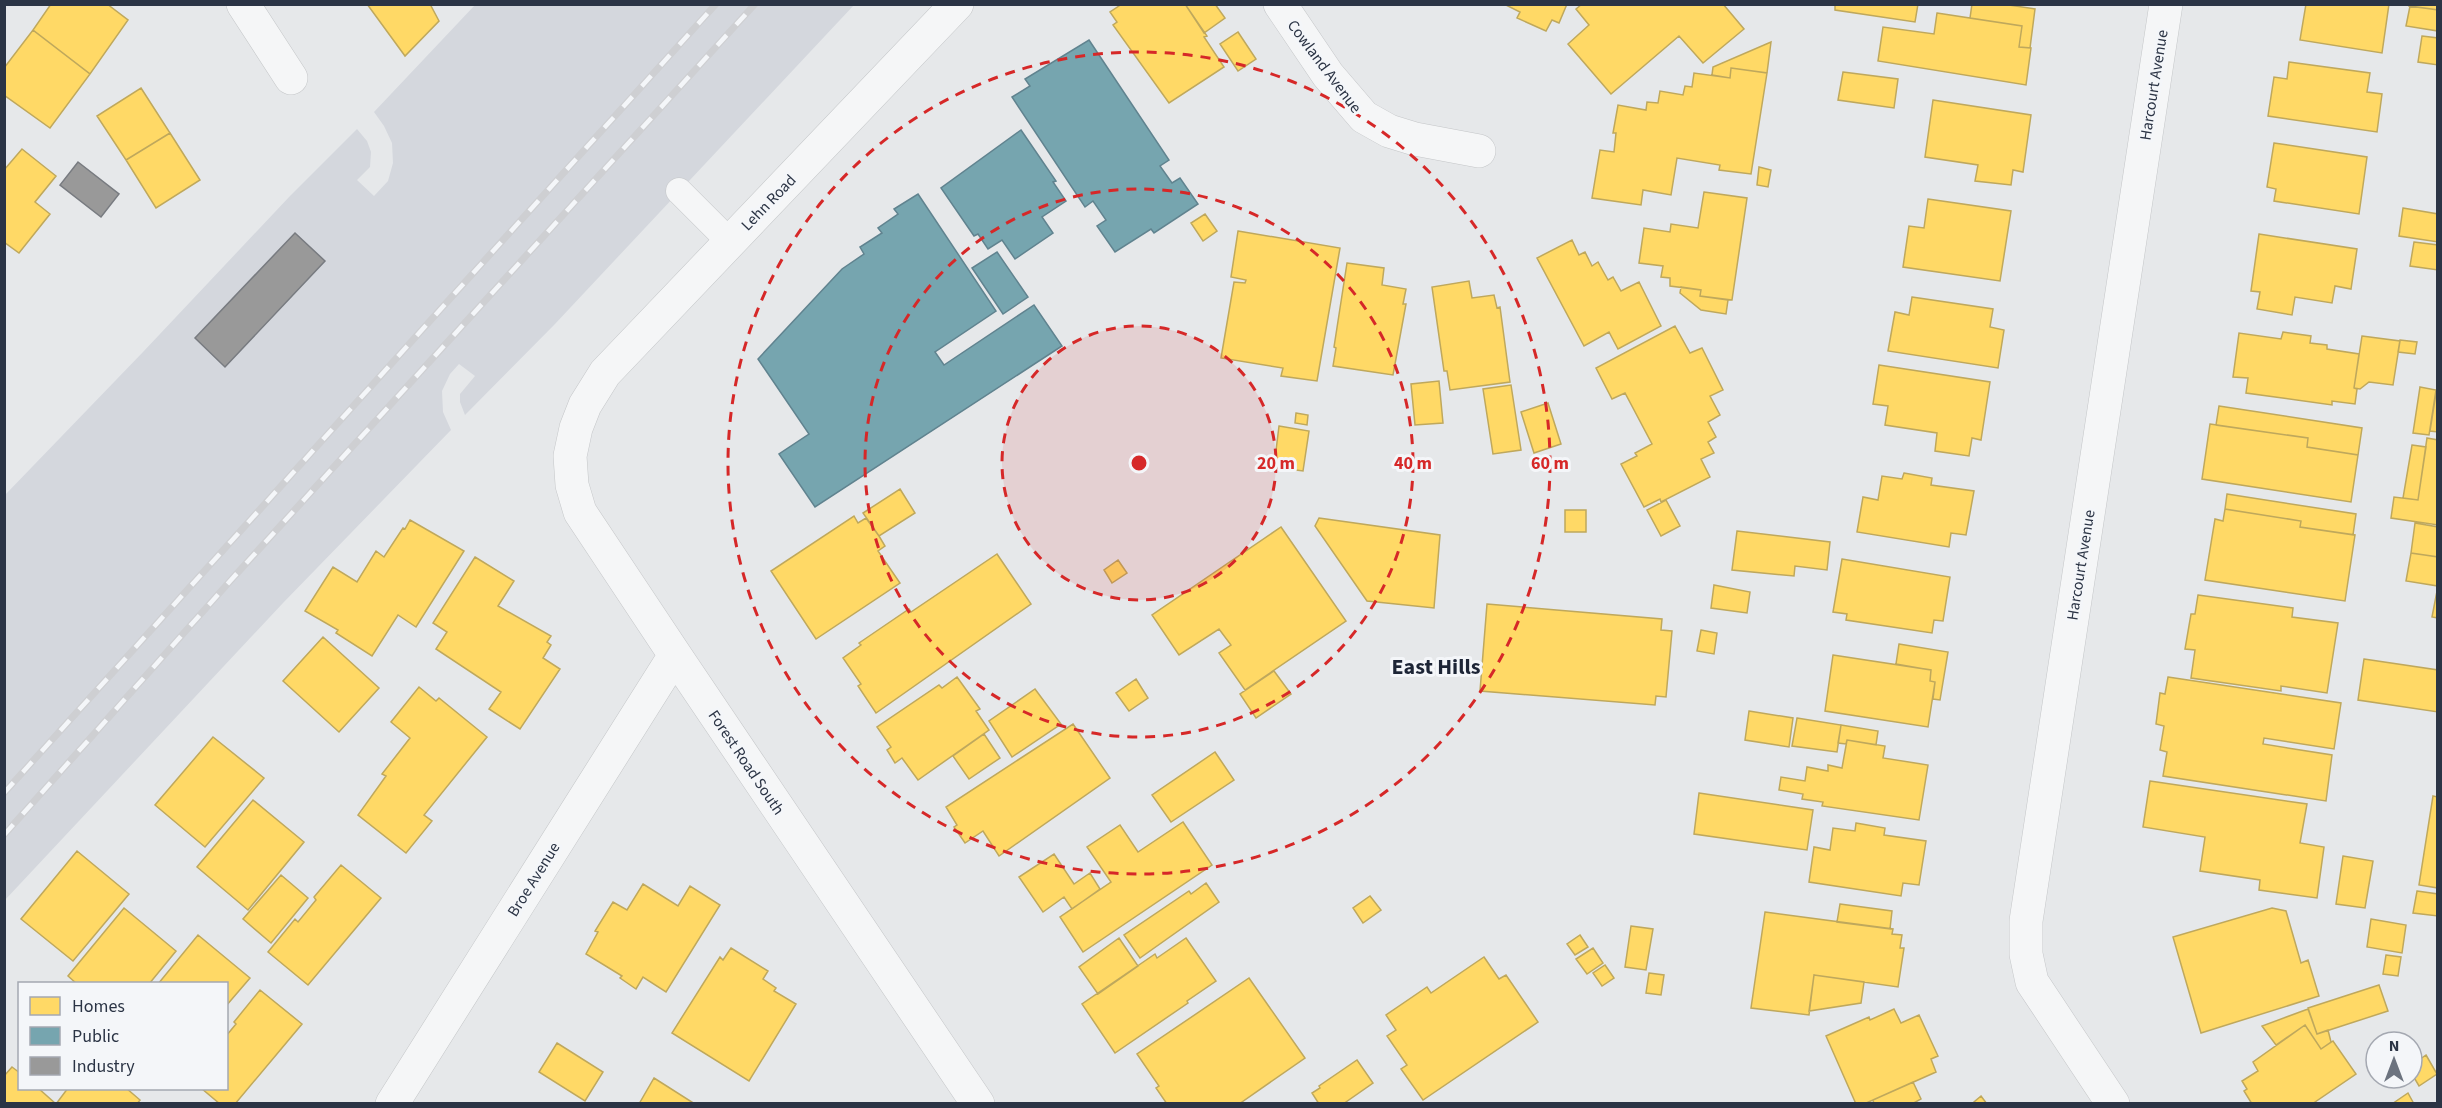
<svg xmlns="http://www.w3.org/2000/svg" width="2442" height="1108" font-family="'Source Sans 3',sans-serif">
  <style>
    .built { fill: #d4d7dd }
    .homes { fill: #ffd966; stroke: #bfa85c; stroke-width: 1.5 }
    .public { fill: #76a5af; stroke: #60838f; stroke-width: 1.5 }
    .industry { fill: #999; stroke: #787b80; stroke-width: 1.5 }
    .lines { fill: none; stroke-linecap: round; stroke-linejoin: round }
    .lane-casing { stroke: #c4c6c8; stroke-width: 27 }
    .street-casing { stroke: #c4c6c8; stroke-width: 34 }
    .lane { stroke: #f5f6f7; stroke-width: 26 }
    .street { stroke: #f5f6f7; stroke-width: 33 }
    .rail-casing { stroke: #cecfd2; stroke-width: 7 }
    .rail { stroke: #f4f6f9; stroke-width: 4.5; stroke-dasharray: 14; stroke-linecap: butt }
    .ring { fill: none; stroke: #d62828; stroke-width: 3; stroke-dasharray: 10 8 }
    .labels { text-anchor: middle; stroke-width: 6; stroke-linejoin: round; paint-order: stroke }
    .street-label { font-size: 16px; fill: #2b3445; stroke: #f4f6f9 }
    .district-label { font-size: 22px; font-weight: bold; fill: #1d2536; stroke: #f4f6f9 }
    .centre { fill: #d62828; stroke: #f4f6f9; stroke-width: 3 }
    .ring-label { font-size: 18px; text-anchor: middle; font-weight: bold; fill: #d62828; stroke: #f4f6f9; stroke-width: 6; stroke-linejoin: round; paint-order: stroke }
  </style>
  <rect width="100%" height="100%" fill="#e6e8ea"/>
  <path class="built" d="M475 5H854L555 324 465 415 460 402V394L475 376 459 364 450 374 442 391 443 412 451 430 283 603 5 900V495L143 352 290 196 357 129 367 141 371 152 370 167 357 180 374 196 388 181 393 163 392 143 384 126 374 112Z"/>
  <path class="homes" d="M51 4H107L128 20 90 74 33 30Z
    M367 4H430L439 21 405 56Z
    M1122 4H1185L1207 36 1204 37 1224 67 1169 103 1113 25 1117 22 1110 12Z
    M1185 4H1215L1225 18 1204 33Z
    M1504 4H1567L1559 23 1552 20 1546 31 1517 18 1520 12Z
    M1582 4H1723L1744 29 1703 63 1679 36 1611 94 1568 44 1589 25 1576 9Z
    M1835 4H1918L1915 22 1835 10Z
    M1972 4H2002L2035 9 2030 48 2019 47 2022 26 1970 18Z
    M2306 4H2389L2382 53 2300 40Z
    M2409 4H2438V10L2409 6Z
    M2410 6 2438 10V31L2406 26Z
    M1937 13 2022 26 2019 47 2031 48 2026 85 1878 61 1883 27 1934 34Z
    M33 30 90 74 50 128 4 95V68Z
    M1238 32 1256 59 1238 71 1220 44Z
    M2422 36 2438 38V65L2418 62Z
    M1771 42 1767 73 1731 68 1730 78 1712 75 1713 67Z
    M2289 62 2370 73 2367 92 2382 94 2377 132 2268 116 2274 77 2287 79Z
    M1731 68 1767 73 1751 174 1719 170 1720 165 1677 158 1671 195 1643 190 1641 205 1592 198 1600 150 1614 152 1616 133H1613L1618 105 1646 110 1647 102 1658 103 1660 91 1683 95 1685 86 1692 87 1694 73 1730 78Z
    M1843 72 1898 79 1894 108 1838 100Z
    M141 88 170 133 126 160 97 116Z
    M1933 100 2031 115 2023 172 2013 170 2011 185 1975 181 1978 165 1925 157Z
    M170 133 200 180 156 208 126 160Z
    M2274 143 2367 157 2359 214 2274 201 2276 189 2267 187Z
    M22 149 56 176 35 202 50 214 19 253 4 242V170Z
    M1759 167 1771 170 1768 187 1757 185Z
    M1704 192 1747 198 1732 300 1700 296 1701 290 1670 286V278L1661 277 1663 266 1639 263 1644 228 1670 232 1671 224 1698 228Z
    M1928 199 2011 211 2000 281 1903 267 1909 226 1924 228Z
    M2403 208 2438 214V242L2399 236Z
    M1205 214 1217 231 1203 241 1191 223Z
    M1238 231 1340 248 1317 381 1281 376 1283 368 1221 358 1234 282 1245 283 1246 280 1231 277Z
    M2259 234 2357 249 2351 289 2335 286 2332 303 2295 297 2292 315 2257 309 2260 292 2251 291Z
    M1572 240 1579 255 1585 252 1592 266 1598 262 1608 280 1613 277 1621 291 1639 282 1661 326 1618 349 1609 332 1584 346 1537 258Z
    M2414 242 2438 245V270L2410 266Z
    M1347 263 1384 268 1382 285 1406 289 1403 304H1406L1393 375 1333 366 1336 348 1334 347Z
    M1469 281 1472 298 1494 295 1497 308 1500 307 1510 382 1450 390 1447 371H1444L1432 287Z
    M1681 287 1701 290 1700 296 1728 300 1726 314 1701 310 1680 293Z
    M1912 297 1993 309 1990 327 2004 330 1998 368 1888 351 1895 312 1909 315Z
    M1675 326 1690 353 1702 348 1723 390 1710 396 1720 415 1708 422 1716 437 1708 442 1714 453 1701 459 1710 477 1661 502 1660 499 1644 507 1621 464 1637 456 1635 453 1652 444 1625 393 1612 399 1596 368Z
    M2283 332 2311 336 2310 343 2327 345V349L2359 354 2354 388 2357 389 2355 404 2332 401V405L2246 393 2248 378 2233 377 2239 333 2281 339Z
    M2362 336 2400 341 2393 385 2369 382 2360 389 2354 388Z
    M2400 340 2417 342 2415 354 2398 352Z
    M1879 365 1990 382 1981 440 1972 438 1969 456 1935 451 1937 433 1885 425 1888 406 1873 404Z
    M1439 381 1443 423 1415 425 1411 384Z
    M1511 385 1521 450 1493 454 1483 389Z
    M2420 387 2436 390 2429 435 2413 433Z
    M2437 387H2438V432L2430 431Z
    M1548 403 1561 444 1534 453 1521 412Z
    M2219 406 2362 428 2358 455 2307 447 2308 438 2216 425Z
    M1296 413 1308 415 1307 425 1295 423Z
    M2210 424 2308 438 2307 447 2358 455 2351 502 2202 479Z
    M1279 426 1309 431 1303 471 1274 467Z
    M2427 438 2438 440V525L2391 518 2394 497 2418 500Z
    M2412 445 2426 447 2418 500 2403 498Z
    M1904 473 1932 478 1931 485 1974 491 1966 535 1951 533 1949 547 1857 532 1863 497 1878 500 1882 476 1902 479Z
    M900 489 915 513 879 536 863 513Z
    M2227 494 2356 514 2353 535 2300 527 2301 521 2225 509Z
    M1666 500 1680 526 1661 536 1647 510Z
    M2225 509 2301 521 2300 527 2355 535 2345 601 2205 580 2215 519 2223 521Z
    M1565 510H1586V532H1565Z
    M854 516 858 523 866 518 879 536 885 546 878 551 900 583 816 639 771 571Z
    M1319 518 1440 535 1434 608 1367 601 1315 526Z
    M410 520 464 551 416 627 398 615 372 656 336 633 338 630 305 611 333 567 357 582 376 551 384 557 403 528 405 529Z
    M2415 523 2438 527V557L2411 553Z
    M1281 527 1346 621 1245 690 1219 653 1231 645 1219 629 1179 655 1152 615Z
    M1737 531 1830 542 1827 570 1795 566 1794 576 1732 570Z
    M2411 553 2438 557V586L2406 581Z
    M997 554 1031 604 876 713 858 686 861 684 843 658 861 645 859 643 909 609 911 612Z
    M475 557 514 581 498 606 551 636 547 642 551 645 543 658 560 669 520 729 489 709 501 692 436 649 447 632 433 623Z
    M1842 559 1950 577 1943 621 1934 620 1932 633 1846 620 1847 614 1833 612Z
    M1118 560 1127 573 1112 583 1104 570Z
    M1714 585 1750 592 1747 613 1711 608Z
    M2437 591H2438V618L2432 617Z
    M2198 595 2293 608 2292 617 2338 623 2327 693 2281 686V691L2191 678 2195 650 2185 649 2191 614H2195Z
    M1487 604 1662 619 1661 630 1672 631 1666 697 1656 696 1655 705 1480 691Z
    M1701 630 1717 633 1714 654 1697 651Z
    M323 637 379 688 339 732 283 681Z
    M1899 644 1948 652 1940 700 1933 699 1935 682 1930 681 1931 670 1896 664Z
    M1833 655 1931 670 1930 681 1935 682 1928 727 1825 711Z
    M2364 659 2438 670V712L2358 700Z
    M1274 671 1291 694 1256 718 1240 694Z
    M957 677 980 709 976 711 989 730 918 780 902 758 895 763 887 750 891 747 877 727 939 685 942 688Z
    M2168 677 2341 703 2334 749 2264 738 2263 744 2332 755 2326 801 2163 776 2167 752 2160 750 2164 726 2156 724 2160 693 2165 694Z
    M1136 679 1148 698 1129 711 1116 693Z
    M419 687 436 701 439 698 487 737 424 815 432 821 406 853 358 815 386 776 382 774 410 738 391 722Z
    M1035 689 1061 724 1012 757 989 721Z
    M1749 711 1793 718 1789 747 1745 740Z
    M1797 718 1841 725 1837 752 1792 746Z
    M1073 724 1110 778 999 856 983 831 965 843 954 827 957 825 946 807Z
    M1841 725 1878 731 1876 745 1847 740 1846 744 1838 743Z
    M984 734 1000 758 969 779 953 756Z
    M213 737 264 778 205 847 155 805Z
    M1847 740 1885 746 1883 758 1928 765 1919 820 1822 806 1823 802 1802 799 1803 794 1779 790 1781 777 1805 781 1807 767 1828 771V765L1842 768Z
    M1215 752 1234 780 1171 822 1152 795Z
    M2150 781 2307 804 2300 843 2324 847 2317 898 2259 890 2260 880 2200 871 2205 837 2143 827Z
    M1699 793 1813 810 1807 850 1694 834Z
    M2433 796 2438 797V888L2419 885Z
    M253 800 304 842 248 910 197 867Z
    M1183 822 1212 865 1083 952 1060 917 1111 882 1087 847 1120 825 1138 852Z
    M1856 823 1885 828 1884 835 1926 841 1919 885 1903 883 1901 896 1809 882 1814 847 1830 850 1833 828 1855 831Z
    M77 851 129 894 73 961 21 919Z
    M1054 854 1074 884 1090 873 1100 889 1072 909 1064 897 1043 912 1019 877Z
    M2343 856 2373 861 2365 908 2336 904Z
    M341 865 381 898 308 985 268 952 295 919 298 922 316 900 314 897Z
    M281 875 308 898 271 943 243 919Z
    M1206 883 1219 902 1140 958 1124 935 1189 891 1191 894Z
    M643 884 678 906 690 886 720 905 666 992 643 977 636 989 620 978 622 976 586 954 598 932 595 931 613 902 627 910Z
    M2417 891 2438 894V916L2413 913Z
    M1370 896 1381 910 1363 923 1353 908Z
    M1840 904 1892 911 1890 929 1837 922Z
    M124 908 176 951 149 984H77L68 976Z
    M2272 908 2286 911 2301 963 2308 960 2319 996 2201 1033 2173 937Z
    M1765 912 1893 929 1892 934 1902 935 1900 948H1904L1898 987 1814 975 1809 1015 1751 1008Z
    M2371 919 2406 925 2402 953 2367 947Z
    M1631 926 1653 929 1646 970 1625 967Z
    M198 935 250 978 226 1006V984H158Z
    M1580 935 1588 947 1575 955 1567 944Z
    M1119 938 1138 966 1098 994 1079 967Z
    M1186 938 1216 981 1187 1001 1188 1003 1115 1053 1082 1004 1155 954 1157 958Z
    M731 948 768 971 763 979 776 988 774 991 796 1004 749 1081 672 1033 720 957 723 960Z
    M1593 948 1603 963 1587 974 1576 959Z
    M2386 955 2401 957 2398 976 2383 974Z
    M1484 957 1499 979 1506 975 1538 1022 1423 1100 1401 1069 1407 1065 1387 1036 1396 1030 1386 1015 1427 987 1431 993Z
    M1605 965 1614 978 1602 986 1593 973Z
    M1649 973 1664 975 1661 995 1646 993Z
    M1814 975 1864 982 1861 1003 1809 1011Z
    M1249 978 1305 1058 1239 1104H1167L1156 1088 1159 1086 1137 1054Z
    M2379 985 2388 1011 2317 1034 2308 1008Z
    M260 990 302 1024 235 1104H220L201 1088H226V1036L236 1024 234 1022Z
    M1894 1009 1901 1023 1919 1015 1938 1056 1931 1059 1936 1072 1864 1104H1856L1826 1036 1869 1017 1870 1020Z
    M2308 1009 2317 1034 2328 1030 2331 1042 2321 1049 2305 1025 2276 1045 2262 1026Z
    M2305 1025 2321 1049 2333 1041 2356 1074 2312 1104H2252L2244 1091 2247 1089 2242 1081 2258 1071 2253 1062Z
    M557 1043 603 1072 585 1101 539 1072Z
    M2426 1055 2437 1074 2419 1086 2412 1074V1065Z
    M1357 1060 1373 1083 1343 1104H1319L1312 1093 1320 1088 1319 1086Z
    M12 1067 20 1073V1088H38L56 1104H4V1076Z
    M654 1078 695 1104H639Z
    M1913 1082 1921 1099 1912 1104H1874L1873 1100Z
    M68 1088H126L140 1100 137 1104H56Z
    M2408 1093 2414 1104H2392Z
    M1981 1096 1987 1104H1975L1974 1102Z"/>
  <path class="public" d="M1089 40 1169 160 1160 166 1172 183 1180 178 1198 204 1154 233 1151 229 1115 252 1097 226 1106 220 1093 201 1085 207 1012 97 1030 86 1025 79Z
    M1021 130 1056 181 1053 182 1066 201 1042 217 1053 233 1015 259 1002 240 988 249 978 234 974 236 941 188Z
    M918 194 996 311 935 352 944 365 1034 305 1062 346 815 507 779 454 809 434 758 359 842 269 864 254 860 247 882 233 878 228 898 214 894 209Z
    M997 252 1028 297 1003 314 972 268Z"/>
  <path class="industry" d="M78 162 119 194 101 217 60 185Z
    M295 233 325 261 225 367 195 338Z"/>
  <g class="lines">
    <g class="lane-casing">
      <path id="lane" d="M679 191 730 242"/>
    </g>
    <g class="street-casing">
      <path id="street" d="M243 4 291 78
        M957 4 605 373 585 405 576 428 570 456 572 485 580 512 675 655 978 1104
        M1280 4 1328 75 1364 117 1389 131 1415 139 1479 151
        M392 1104 675 655
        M2113 1104 2032 982 2026 954V921L2166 4"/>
    </g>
    <use href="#lane" class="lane"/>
    <use href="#street" class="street"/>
    <g class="rail-casing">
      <path id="rail" d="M4 793 716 4
        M4 835 231 580 755 4"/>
    </g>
    <use href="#rail" class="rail"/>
  </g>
  <circle cx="1139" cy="463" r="137" fill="#d62828" fill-opacity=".12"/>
  <g class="ring">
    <circle cx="1139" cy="463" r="137"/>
    <circle cx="1139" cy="463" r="274"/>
    <circle cx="1139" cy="463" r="411"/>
  </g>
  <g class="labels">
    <g class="street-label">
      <text transform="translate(1325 66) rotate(53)" y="6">Cowland Avenue</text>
      <text transform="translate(2153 85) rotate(-81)" y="6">Harcourt Avenue</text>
      <text transform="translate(768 202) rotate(-46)" y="6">Lehn Road</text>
      <text transform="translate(2080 565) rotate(-81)" y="6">Harcourt Avenue</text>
      <text transform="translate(747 762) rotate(56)" y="6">Forest Road South</text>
      <text transform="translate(533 879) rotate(-58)" y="6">Broe Avenue</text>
    </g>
    <g class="district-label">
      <text x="1436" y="674">East Hills</text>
    </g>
  </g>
  <circle cx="1139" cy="463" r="9" class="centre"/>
  <g class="ring-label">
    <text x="1276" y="469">20 m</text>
    <text x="1413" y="469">40 m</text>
    <text x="1550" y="469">60 m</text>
  </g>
  <rect width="2442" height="1108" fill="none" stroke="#2b3445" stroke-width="12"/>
  <rect x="18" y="982" width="210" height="108" fill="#f4f6f9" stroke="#a4a8b1" stroke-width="1.5"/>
  <rect x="30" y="997" width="30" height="18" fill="#ffd966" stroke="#a4a8b1" stroke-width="1.5"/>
  <text x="72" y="1012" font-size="18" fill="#2b3445">Homes</text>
  <rect x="30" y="1027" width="30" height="18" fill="#76a5af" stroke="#a4a8b1" stroke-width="1.5"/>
  <text x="72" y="1042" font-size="18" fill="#2b3445">Public</text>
  <rect x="30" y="1057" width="30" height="18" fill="#999999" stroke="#a4a8b1" stroke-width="1.5"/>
  <text x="72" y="1072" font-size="18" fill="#2b3445">Industry</text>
  <g transform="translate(2394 1060)"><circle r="28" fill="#f4f6f9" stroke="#a4a8b1" stroke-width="1.5"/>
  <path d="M0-4.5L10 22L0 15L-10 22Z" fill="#6c737f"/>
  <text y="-9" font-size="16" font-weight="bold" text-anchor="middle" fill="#2b3445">N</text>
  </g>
</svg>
